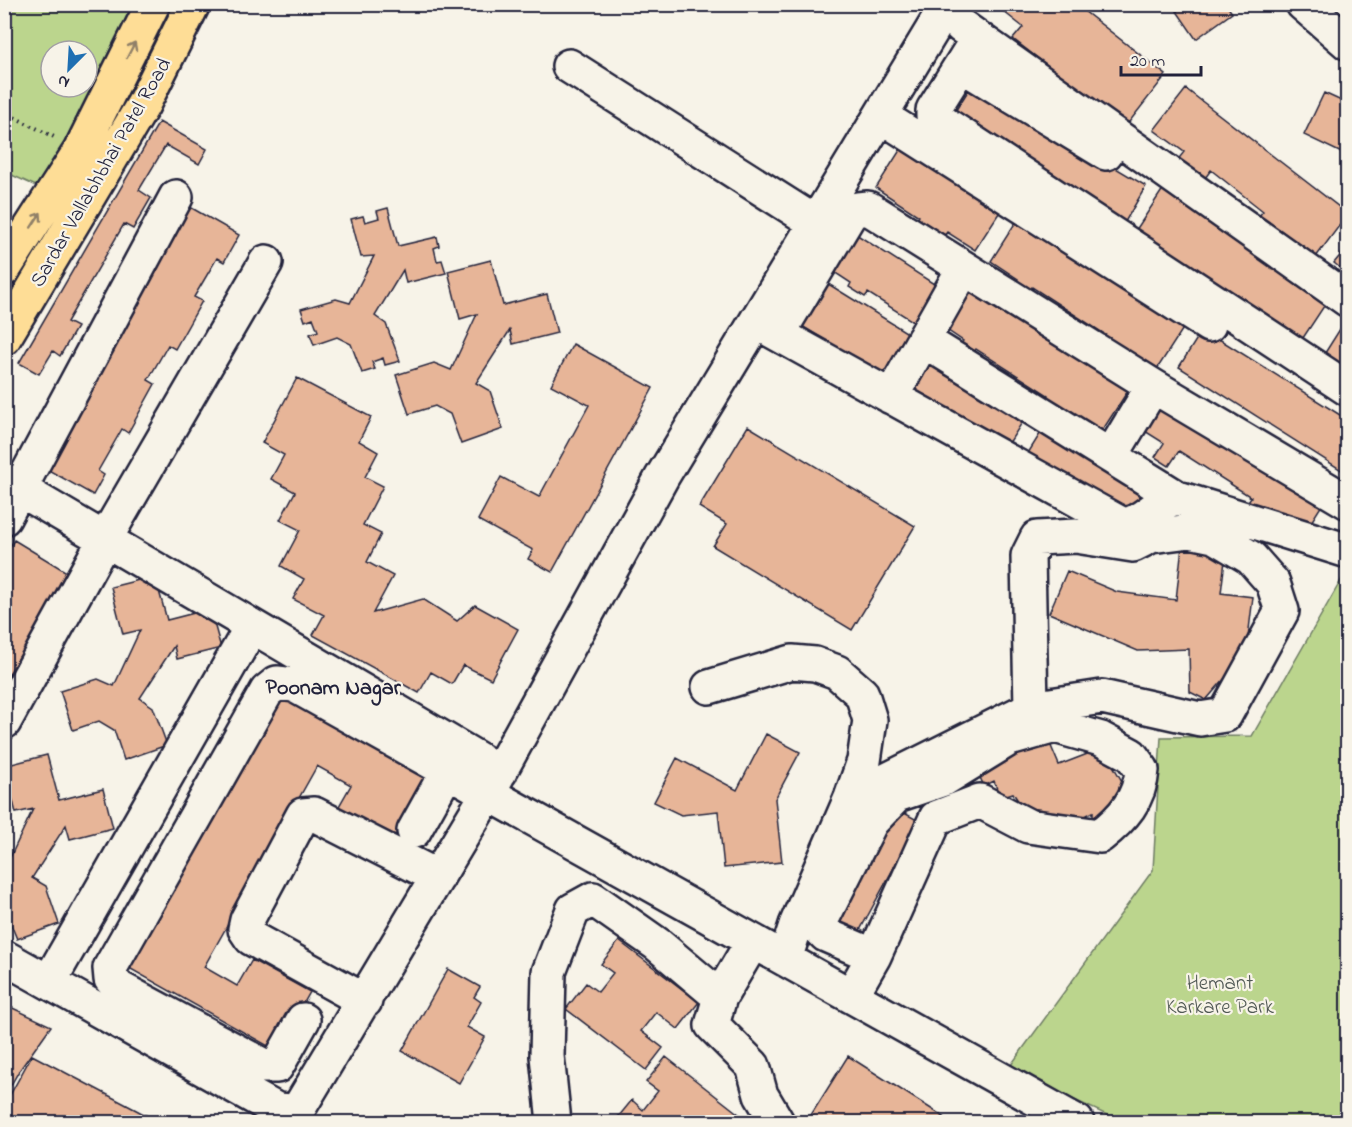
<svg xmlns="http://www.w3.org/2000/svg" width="1352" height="1127" font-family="'Indie Flower',sans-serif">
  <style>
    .green { fill: #bbd58d; stroke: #6e7c64; stroke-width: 1.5; fill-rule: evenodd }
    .building { fill: #e7b598; stroke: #22223b; stroke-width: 1.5 }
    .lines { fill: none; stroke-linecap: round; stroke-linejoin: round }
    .minor-casing { stroke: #22223b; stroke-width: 38 }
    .major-casing { stroke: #22223b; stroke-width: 38 }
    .path { stroke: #22223b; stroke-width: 4; stroke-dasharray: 1.5 4.5; stroke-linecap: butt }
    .minor { stroke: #f7f3e8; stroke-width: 33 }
    .major { stroke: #fedd96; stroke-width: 33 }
    .oneway { stroke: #908068 }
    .labels { text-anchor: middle; stroke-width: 4.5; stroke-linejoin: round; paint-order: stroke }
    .street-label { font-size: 21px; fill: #22223b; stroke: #f7f3e8 }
    .park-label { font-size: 21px; fill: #505854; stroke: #f7f3e8 }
    .neighbourhood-label { font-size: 22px; font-weight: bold; fill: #22223b; stroke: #f7f3e8 }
  </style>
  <rect width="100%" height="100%" fill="#f7f3e8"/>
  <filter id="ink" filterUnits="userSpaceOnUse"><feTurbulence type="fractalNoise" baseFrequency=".0167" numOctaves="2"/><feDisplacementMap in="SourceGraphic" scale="12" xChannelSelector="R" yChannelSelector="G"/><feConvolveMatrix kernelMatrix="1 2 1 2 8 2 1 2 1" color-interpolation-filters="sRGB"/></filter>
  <g filter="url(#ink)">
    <path class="green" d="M4 5H138L84 117 36 186 5 172ZM51 51H87V87H51Z
      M1347 570V1122H1122L1008 1069 1153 870 1161 737 1252 736Z"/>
    <path class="building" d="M994 4H1075L1166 75 1126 126 1013 39 1023 27Z
      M1172 4H1226L1232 13 1196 39Z
      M973 83 1146 186 1122 227 947 124Z
      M1186 89 1348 214 1316 257 1279 229 1273 236 1254 222 1263 211 1211 170 1202 182 1176 162 1184 152 1154 130Z
      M1324 93 1348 104V156L1304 135Z
      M159 122 207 149 199 164 166 145 139 190 151 198 133 229 124 224 67 322 77 327 60 356 53 351 39 374 19 363Z
      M902 147 1001 210 975 250 947 232 941 240 915 223 919 216 876 188Z
      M1163 189 1330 297 1301 341 1134 233Z
      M190 207 239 235 224 262 217 258 194 297 202 301 175 349 168 345 148 380 155 384 128 433 122 429 98 471 104 475 93 495 43 467Z
      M388 208 398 246 437 237 439 246 434 248 437 261 442 260 446 273 406 283 403 270 375 316 386 324 400 361 385 365 383 358 372 362 375 369 362 373 351 344 337 337 314 345 310 334 318 331 313 318 305 321 301 309 336 299 350 303 374 256 361 257 351 219 363 216 365 222 379 218 377 211Z
      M1019 217 1186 324 1157 369 1117 343 1110 353 1096 344 1103 333 1032 287 1025 299 1011 290 1018 279 991 261Z
      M848 229 945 291 922 327 868 293 865 297 849 287 851 283 825 266Z
      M1348 246V274L1334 263Z
      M491 260 503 305 547 294 557 333 513 344 510 330 476 383 490 391 503 429 461 444 450 414 435 406 409 414 396 375 434 363 451 370 477 314 460 319 448 271Z
      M817 277 919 340 893 382 829 352 833 345 789 318Z
      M963 279 1131 386 1102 431 1061 405 1055 415 1041 406 1048 395 976 349 970 360 956 351 963 341 935 322Z
      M1347 318H1348V372L1323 356Z
      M1203 329 1348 420 1346 473 1179 367Z
      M573 344 653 388 552 572 528 559 533 550 478 520 501 477 539 497 589 405 551 385Z
      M928 347 1030 410 1004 451 901 388Z
      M297 378 371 417 359 441 378 452 365 477 383 486 363 525 381 534 367 562 393 576 373 613 423 599 457 621 475 605 518 629 491 679 463 665 452 684 431 672 419 693 313 635 324 615 293 599 304 579 281 566 300 530 280 520 295 492 271 479 284 455 262 443Z
      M1161 395 1325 500 1305 532 1265 506 1256 519 1242 510 1251 497 1179 451 1169 466 1155 457 1164 443 1140 428Z
      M1048 421 1151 486 1128 522 1025 458Z
      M748 426 915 526 852 630 713 546 727 524 699 507Z
      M14 540 70 574 4 682V556Z
      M1182 546 1226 552 1221 593 1253 597 1246 654 1206 700 1190 692 1189 649 1138 651 1049 613 1067 571 1117 592 1176 600Z
      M155 576 167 620 210 609 221 648 177 659 174 646 140 698 153 707 167 745 124 760 114 730 99 721 73 730 60 691 98 679 114 686 140 630 123 634 111 587Z
      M280 686 434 774 392 848 334 815 351 785 317 766 204 967 237 986 252 960 310 992 277 1051 122 964Z
      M766 734 800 752 775 799 782 862 724 868 718 811 681 815 654 802 677 758 737 790Z
      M1048 739 1059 765 1103 748 1127 790 1117 812 1093 817V812L1075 821 1026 813 1013 793 1000 797 994 781 984 786 977 771Z
      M47 755 59 800 103 789 113 828 70 839 66 825 32 878 46 886 59 924 17 939 4 908V865L6 866 33 809 16 813 4 766Z
      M895 808 919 821 853 943 828 930Z
      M619 941 699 1002 678 1029 656 1012 641 1031 663 1048 646 1070 566 1009 586 983 598 992 613 973 601 964Z
      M448 969 480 987 474 997 481 1002 467 1027 485 1037 459 1083 402 1051Z
      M4 1004 51 1026 19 1071 4 1097Z
      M32 1055 159 1122H4V1106Z
      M848 1056 944 1117 940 1122H823L811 1115Z
      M666 1057 749 1122H614L632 1100 643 1110 658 1091 646 1082Z"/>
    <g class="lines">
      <g class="minor-casing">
        <path id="minor" d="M1303 4 1348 43
          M961 26 1348 300
          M978 38 933 110V116L1348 389
          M961 65 1106 153
          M569 66 816 223
          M881 116 1209 325
          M758 323 1123 525C1143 524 1157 500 1178 498L1348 551
          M778 334 850 214 858 209 868 208 1153 386 1348 502
          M923 340 1178 498
          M891 397 964 268
          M1111 456 1153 386
          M4 480 500 772
          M4 518 176 197
          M709 687 792 662 815 664 837 672 862 694 870 720 864 761 851 798 796 925 785 959
          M4 722 105 539 266 262
          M851 798 1031 708 1102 697 1200 719 1225 715 1282 611 1273 583 1251 558 1214 536 1190 531 1151 536 1133 545 1076 536 1037 538 1028 556 1031 708
          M414 831 448 770
          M4 957 277 1110 293 1111 299 1108 488 793 662 477 948 4
          M49 982 252 626
          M851 996 874 956 936 818 980 801 1028 826 1100 836C1123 818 1140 799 1142 770L1131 755 1101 739 1055 726 1009 739 944 779 897 795 871 822 818 927 826 935 874 956
          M720 997 753 941
          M365 1001 251 938 245 929 247 920 303 815 314 814 438 877
          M303 1020 277 1066H264L119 988 111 979 110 968 267 691 277 683 294 685 1077 1122
          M554 1122 547 1056 549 972 573 910 593 899 657 944 720 997 712 1025 753 1066 761 1095 777 1122"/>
      </g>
      <g class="major-casing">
        <path id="major" d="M4 269 80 151 153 4
          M4 338 143 105 193 4"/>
      </g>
      <path class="path" d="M4 112 56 138"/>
      <use href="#minor" class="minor"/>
      <use href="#major" class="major"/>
    </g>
    <defs><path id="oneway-shaft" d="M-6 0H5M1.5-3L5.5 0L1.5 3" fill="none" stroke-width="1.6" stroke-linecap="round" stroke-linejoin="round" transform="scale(1.5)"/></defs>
    <g class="oneway">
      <use href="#oneway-shaft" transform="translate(131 50) rotate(-63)"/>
      <use href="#oneway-shaft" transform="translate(36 220) rotate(-57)"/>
    </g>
  </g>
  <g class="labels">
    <g class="street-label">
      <text transform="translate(100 172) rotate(-60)" y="7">Sardar Vallabhbhai Patel Road</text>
    </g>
    <g class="park-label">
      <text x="1220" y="989">Hemant<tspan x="1220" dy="24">Karkare Park</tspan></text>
    </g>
    <g class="neighbourhood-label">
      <text x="333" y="694">Poonam Nagar</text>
    </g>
  </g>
  <rect width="1352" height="1127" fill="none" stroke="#f7f3e8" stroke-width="24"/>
  <rect x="12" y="12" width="1328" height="1103" fill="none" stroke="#22223b" stroke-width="2" filter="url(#ink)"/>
  <g transform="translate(69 69) rotate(204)"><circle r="28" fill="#f7f3e8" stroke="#a29fa3" stroke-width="1.5"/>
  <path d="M0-4.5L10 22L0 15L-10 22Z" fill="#1f6fb2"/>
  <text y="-9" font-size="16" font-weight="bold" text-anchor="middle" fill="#22223b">N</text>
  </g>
  <path d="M1121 66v9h80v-9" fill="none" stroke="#22223b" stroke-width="3"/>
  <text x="1130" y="66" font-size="18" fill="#22223b" stroke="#f7f3e8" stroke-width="4.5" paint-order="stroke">20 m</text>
</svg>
